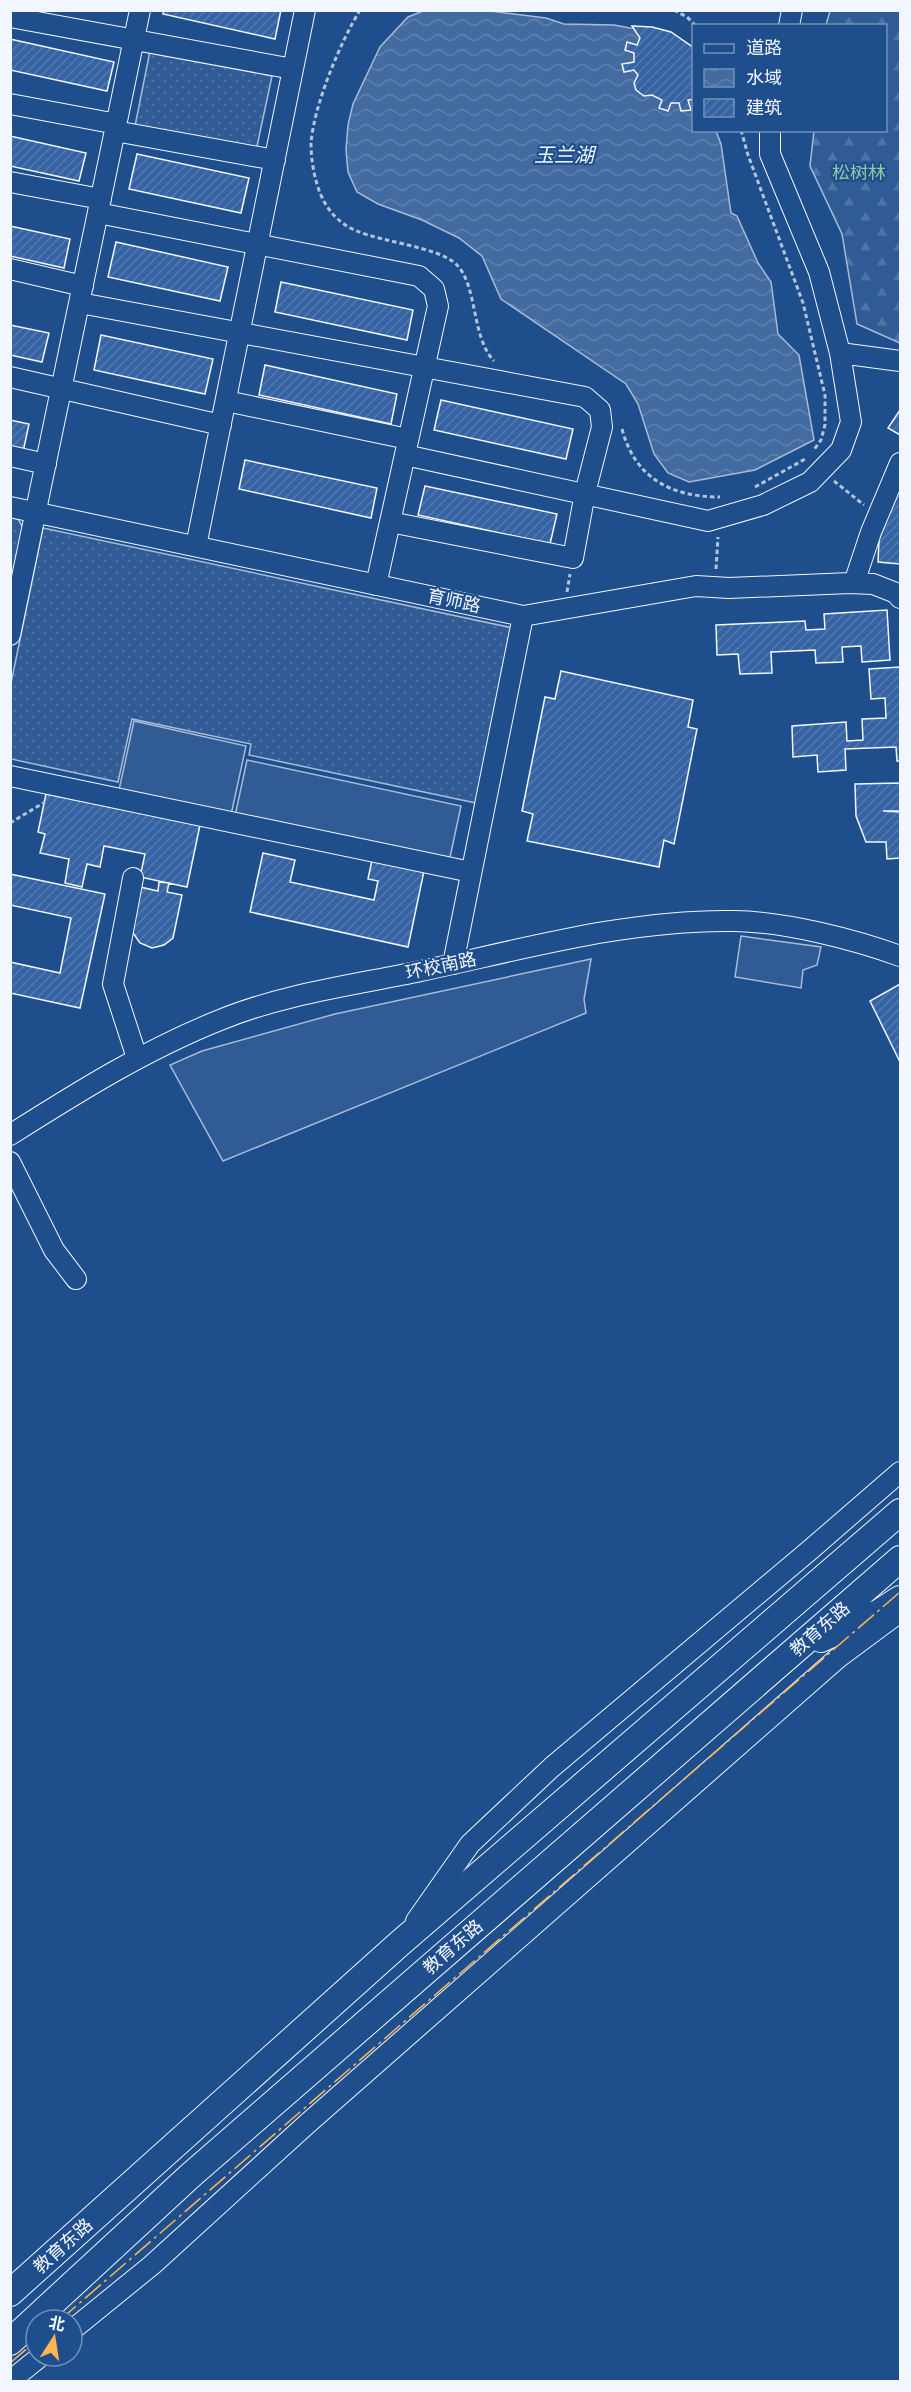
<svg xmlns="http://www.w3.org/2000/svg" width="911" height="2392" font-family="'Titillium Web','Noto Sans SC',sans-serif">
  <style>
    .built { fill: #305b95; stroke: #a8bbd7; stroke-width: 1.5 }
    .forest { fill: url(#forest-firs); stroke: #a8bbd7; stroke-width: 1.5 }
    .garden { fill: url(#garden-dots); stroke: #a8bbd7; stroke-width: 1.5 }
    .water { fill: url(#water-waves); stroke: #a8bbd7; stroke-width: 1.5 }
    .building { fill: url(#building-hatch); stroke: #f2f6ff; stroke-width: 1.5 }
    .lines { fill: none; stroke-linecap: round; stroke-linejoin: round }
    .minor-casing { stroke: #f2f6ff; stroke-width: 22 }
    .major-casing { stroke: #f2f6ff; stroke-width: 28 }
    .path { stroke: #b3c4dc; stroke-width: 3; stroke-dasharray: 4.5 3; stroke-linecap: butt }
    .minor { stroke: #1f4e8c; stroke-width: 20 }
    .major { stroke: #1f4e8c; stroke-width: 26 }
    .power { stroke: #ffb74d; stroke-width: 1.5; stroke-dasharray: 21 4.5 3 4.5; stroke-linecap: butt }
    .labels { text-anchor: middle; stroke-width: 4.5; stroke-linejoin: round; paint-order: stroke }
    .park-label { font-size: 18px; fill: #97c8a6; stroke: #1f4e8c }
    .street-label { font-size: 18px; fill: #f2f6ff; stroke: #1f4e8c }
    .water-label { font-size: 20px; font-style: italic; fill: #f2f6ff; stroke: #1f4e8c }
  </style>
  <defs>
    <pattern id="forest-firs" width="22" height="20" patternUnits="userSpaceOnUse" patternTransform="scale(1.5)"><rect width="22" height="20" fill="#305b95"/><path d="M5 1l3.5 6h-7zM16 11l3.5 6h-7z" fill="#4e73a5"/></pattern>
    <pattern id="garden-dots" width="8" height="8" patternUnits="userSpaceOnUse" patternTransform="scale(1.5)"><rect width="8" height="8" fill="#305b95"/><path d="M2 2h.1M6 6h.1" fill="none" stroke="#4e73a5" stroke-width="1.8" stroke-linecap="round"/></pattern>
    <pattern id="water-waves" width="16" height="10" patternUnits="userSpaceOnUse" patternTransform="scale(1.5)"><rect width="16" height="10" fill="#446ba0"/><path d="M0 5q4-4 8 0t8 0" fill="none" stroke="#5f81ae"/></pattern>
    <pattern id="building-hatch" width="6" height="6" patternUnits="userSpaceOnUse" patternTransform="scale(1.5)"><rect width="6" height="6" fill="#3563a3"/><path d="M-1 1l2-2M0 6l6-6M5 7l2-2" fill="none" stroke="#537ab1"/></pattern>
  </defs>
  <rect width="100%" height="100%" fill="#1f4e8c"/>
  <path class="built" d="M134 721 246 746 231 815 119 790Z
    M247 760 461 806 449 862 235 816Z
    M741 936 821 947 817 965 803 970 801 988 735 977Z
    M591 959 584 999 586 1013 223 1161 170 1065 202 1051 335 1014Z"/>
  <path class="forest" d="M830 11H900V343L857 324 842 234 810 166 814 131 886 130V26L826 25Z"/>
  <path class="garden" d="M150 51 272 76 256 151 135 126Z
    M11 517 18 519 25 531 11 601Z
    M43 528 513 628 476 803 249 755 251 744 132 719 118 782 11 759V683Z"/>
  <path class="water" d="M423 11H490L546 18 564 24 614 25 630 28 656 29 693 52 694 130 716 131 721 144 731 213 737 216 758 263 771 282 778 334 799 355 814 440 755 470 689 482 668 473 654 454 638 404 626 384 501 299 482 256 459 238 422 220 378 204 357 192 348 172 346 150 348 125 353 104 380 47 408 17Z"/>
  <path class="building" d="M164 10H281L275 39 163 14Z
    M632 26 652 27 671 32 694 48V99L688 100 691 110 681 111 679 103H671L668 111 659 108 662 100 652 95 644 96 636 90 634 83 638 75 634 70 624 72 622 64 634 62V53L625 50 627 42 637 45 640 38Z
    M10 39 114 62 107 91 10 70Z
    M10 136 86 153 79 181 10 166Z
    M137 154 249 178 241 213 129 189Z
    M10 226 70 239 64 268 10 256Z
    M116 242 228 267 220 301 108 277Z
    M281 282 413 310 407 340 275 312Z
    M10 325 49 333 42 362 10 355Z
    M101 335 213 359 205 394 94 370Z
    M265 365 397 394 391 424 259 395Z
    M441 400 573 429 566 459 434 430Z
    M900 410V435L888 428Z
    M10 420 29 424 23 452 10 450Z
    M245 460 377 488 371 518 239 489Z
    M900 478V564L878 562 879 540 889 507Z
    M425 486 557 514 550 544 418 515Z
    M887 610 890 660 862 662 861 646 842 647 843 662 816 663 815 650 771 652 772 673 740 674 738 654 717 655 716 625 805 621 806 630 825 629 824 614Z
    M900 667V761H897L896 747 845 749 846 770 818 772 817 755 793 757 792 726 846 722 847 741 863 740 862 719 886 718 885 698 871 699 869 669Z
    M561 671 693 700 688 727 697 729 674 844 664 840 659 867 527 841 533 814 522 811 545 697 555 699Z
    M900 783V811H883L900 812V858L887 859 886 842H866L856 816 855 784Z
    M46 794 200 825 187 887 140 877 145 854 104 846 100 867 87 864 82 887 65 883 69 859 40 853 45 834 38 832Z
    M263 853 295 860 290 882 374 900 378 881 368 879 372 860 424 871 408 947 250 912Z
    M10 874 105 894 80 1008 10 993V962L60 973 71 918 10 905Z
    M159 882 169 883 167 892 182 895 173 938 164 945 152 948 140 943 131 930 140 887 158 891Z
    M900 984V1062L870 1001Z"/>
  <g class="lines">
    <g class="minor-casing">
      <path id="minor" d="M10 17 293 69
        M789 26 792 10
        M10 104 117 124
        M115 131 275 160
        M10 182 101 199
        M98 213 419 276 434 289 438 306 376 585
        M10 269 83 286
        M80 303 585 397 600 410 602 427 585 493 573 558 390 522
        M840 353 900 361
        M10 377 221 425
        M226 401 408 439
        M405 455 708 521 763 505 810 482 841 450 851 422 840 353 819 272 770 154V130
        M10 456 46 464
        M10 507 523 616 696 586 729 588 850 583 873 584 896 593 900 598
        M196 546 305 10
        M854 583 871 532 900 463
        M10 635 140 10
        M10 776 471 872
        M133 878 113 984 137 1058
        M453 964 523 616
        M10 1135C78 1092 145 1050 220 1020 283 994 354 985 421 971 524 949 629 919 735 921 786 922 853 939 900 956
        M10 1162 54 1250 76 1279
        M416 1921 470 1844 552 1767 810 1550 900 1472
        M72 2330 152 2265 307 2124 838 1658 900 1612
        M10 2381 41 2356"/>
    </g>
    <g class="major-casing">
      <path id="major" d="M821 1639 880 1612 900 1599
        M10 2293 399 1944 900 1512
        M10 2342 191 2175 900 1559"/>
    </g>
    <path class="path" d="M360 10C340 43 314 105 311 143 311 160 314 177 320 193 327 210 339 224 357 231 382 242 438 247 456 264 478 285 471 337 494 361
      M674 10 687 17 696 26
      M741 130 748 155 803 303 825 395V425L821 440 813 451
      M622 429C635 478 671 497 720 497
      M834 481 864 505
      M755 487 807 458
      M716 569 718 537
      M567 592 570 574
      M10 823 45 802"/>
    <use href="#minor" class="minor"/>
    <use href="#major" class="major"/>
    <path class="power" d="M60 2320 900 1592
      M10 2363 36 2341"/>
  </g>
  <g class="labels">
    <g class="park-label">
      <text x="859" y="179">松树林</text>
    </g>
    <g class="street-label">
      <text transform="translate(454 601) rotate(12)" y="6">育师路</text>
      <text transform="translate(441 966) rotate(-12)" y="6">环校南路</text>
      <text transform="translate(820 1629) rotate(-41)" y="6">教育东路</text>
      <text transform="translate(453 1947) rotate(-41)" y="6">教育东路</text>
      <text transform="translate(63 2246) rotate(-42)" y="6">教育东路</text>
    </g>
    <g class="water-label">
      <text x="564" y="162">玉兰湖</text>
    </g>
  </g>
  <rect width="911" height="2392" fill="none" stroke="#f2f6ff" stroke-width="24"/>
  <rect x="692" y="24" width="195" height="108" fill="#1f4e8c" stroke="#7391ba" stroke-width="1.5"/>
  <rect x="704" y="44" width="30" height="9" fill="#1f4e8c" stroke="#7391ba" stroke-width="1.5"/>
  <text x="746" y="54" font-size="18" fill="#f2f6ff">道路</text>
  <rect x="704" y="69" width="30" height="18" fill="url(#water-waves)" stroke="#7391ba" stroke-width="1.5"/>
  <text x="746" y="84" font-size="18" fill="#f2f6ff">水域</text>
  <rect x="704" y="99" width="30" height="18" fill="url(#building-hatch)" stroke="#7391ba" stroke-width="1.5"/>
  <text x="746" y="114" font-size="18" fill="#f2f6ff">建筑</text>
  <g transform="translate(54 2338) rotate(12)"><circle r="28" fill="#1f4e8c" stroke="#7391ba" stroke-width="1.5"/>
  <path d="M0-4.5L10 22L0 15L-10 22Z" fill="#ffb74d"/>
  <text y="-9" font-size="16" font-weight="bold" text-anchor="middle" fill="#f2f6ff">北</text>
  </g>
</svg>
